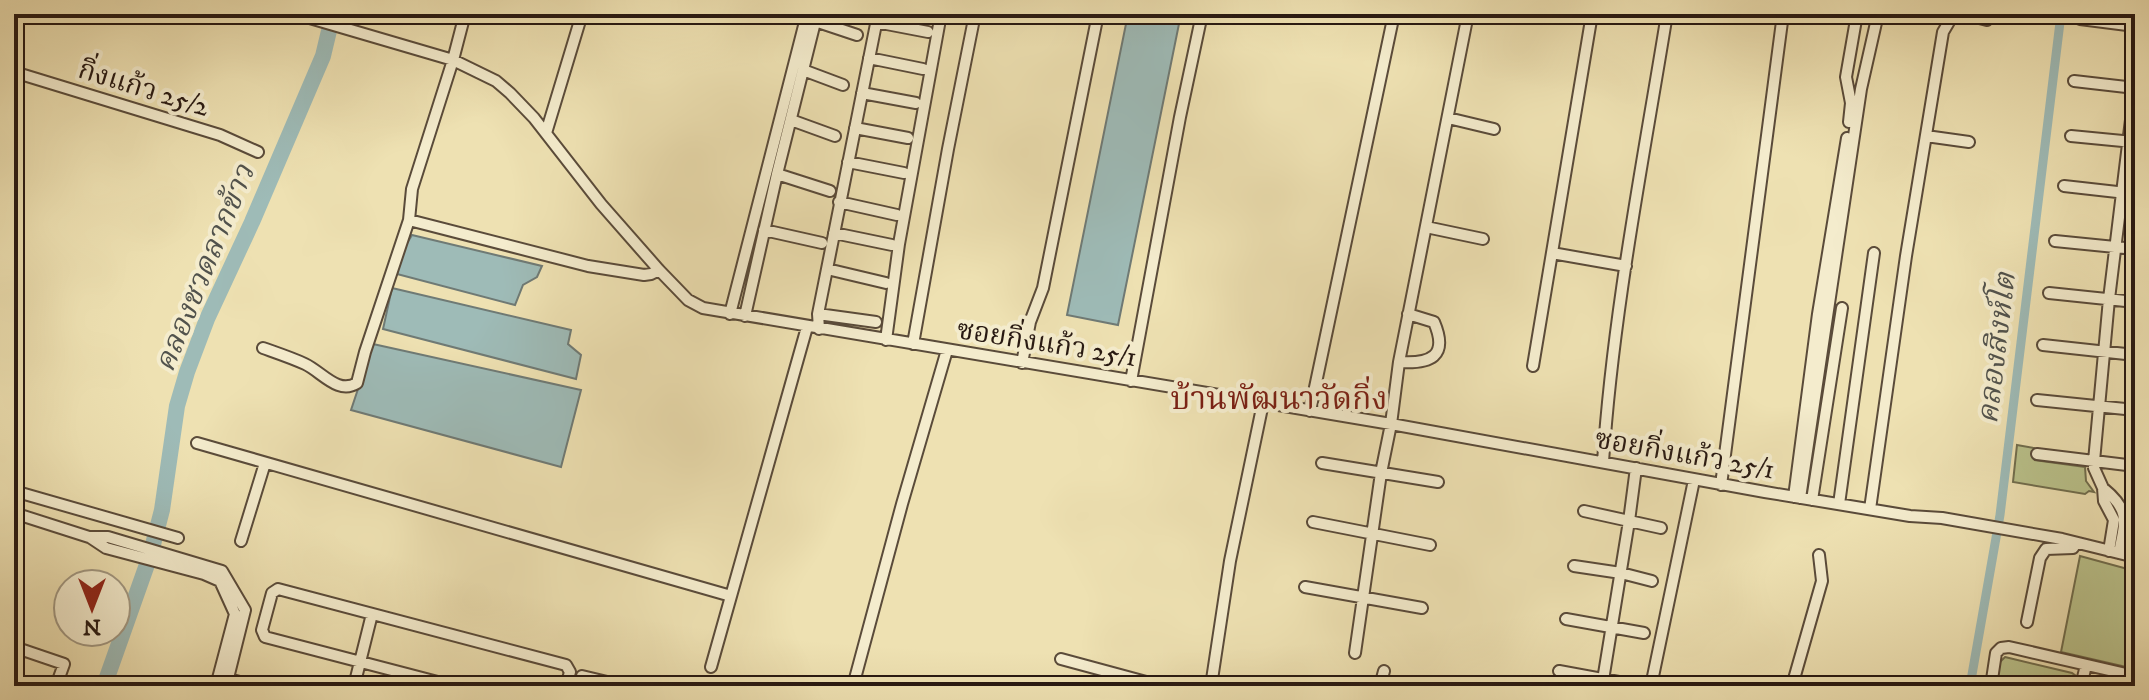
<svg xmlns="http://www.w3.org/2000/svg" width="2149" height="700" font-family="'IM FELL DW Pica','Noto Serif Thai',serif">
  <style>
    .green { fill: #bac28b; stroke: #716e4e; stroke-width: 2 }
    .water { fill: #9ebbb7; stroke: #6f7a75; stroke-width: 2 }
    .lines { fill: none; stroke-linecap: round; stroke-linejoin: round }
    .canal { stroke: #9ebbb7; stroke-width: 9 }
    .river { stroke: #9ebbb7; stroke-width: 16 }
    .minor-casing { stroke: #5a4b3a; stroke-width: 14 }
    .minor { stroke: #f4eccd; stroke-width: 10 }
    .labels { text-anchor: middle; stroke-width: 8; stroke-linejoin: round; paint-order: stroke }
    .street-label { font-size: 28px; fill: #281912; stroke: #f4eccd }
    .water-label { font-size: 30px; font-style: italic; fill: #51524c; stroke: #f4eccd }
    .quarter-label { font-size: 32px; fill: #7a1f14; stroke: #f4eccd }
  </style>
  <rect width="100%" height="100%" fill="#eee1b2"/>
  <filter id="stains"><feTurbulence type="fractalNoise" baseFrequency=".0025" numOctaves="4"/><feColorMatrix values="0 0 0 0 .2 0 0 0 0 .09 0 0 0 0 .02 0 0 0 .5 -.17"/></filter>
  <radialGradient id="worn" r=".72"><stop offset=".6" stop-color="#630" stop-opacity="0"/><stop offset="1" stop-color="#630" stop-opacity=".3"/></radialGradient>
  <path class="green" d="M2017 445 2034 448 2035 460 2085 467 2086 481 2094 492 2089 491 2085 494 2013 482Z
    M2080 556 2135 571V669L2061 652Z
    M2005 657 2072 673 2076 676 2074 686H1996L2000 662Z"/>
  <path class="water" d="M1128 14H1181L1118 325 1067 315Z
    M412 235 542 266 537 277 523 285 515 305 397 274 400 255Z
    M392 288 571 330 568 344 581 355 576 379 383 329Z
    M373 344 581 390 561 467 351 410Z"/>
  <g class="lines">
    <path class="canal" d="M1970 686 2000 515 2061 14"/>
    <path class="river" d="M104 686 150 556 162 510 177 406 187 372 207 319 252 222 323 56 333 14"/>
    <g class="minor-casing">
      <path id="minor" d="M296 14 453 60 496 81 510 93 534 118 601 204 659 270 688 300 703 308 1391 424 1765 492 1910 516 1942 518 2062 539 2135 557
        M2080 19 2135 26
        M815 21 857 35
        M876 22 928 32
        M869 58 923 69
        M803 70 843 85
        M14 72 220 135 258 152
        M2074 81 2135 88
        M862 93 916 103
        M1448 118 1494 129
        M791 120 835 136
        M1849 122 1851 103 1846 77 1857 14
        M855 128 908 138
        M546 133 582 14
        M1926 136 1969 142
        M2071 136 2133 142
        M848 162 904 173
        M777 174 830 191
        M2064 186 2135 194
        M839 202 897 215
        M409 220 588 266 644 275 651 274 659 270
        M1426 227 1483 239
        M764 230 822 243
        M834 233 892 245
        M2055 241 2135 249
        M1552 253 1626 266
        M827 269 886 283
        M2049 293 2135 302
        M730 314 807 14
        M818 314 876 322
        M745 316 777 174 817 14
        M819 329 818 314 878 14
        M886 340 899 244 941 14
        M913 344 948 149 975 14
        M2043 345 2135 355
        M263 348C277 353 292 358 305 364 322 372 338 395 357 383L365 352 409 220 412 189 453 60 465 14
        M1399 362C1430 364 1449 357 1434 322L1408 314
        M1022 363 1030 322 1043 288 1098 14
        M1533 366 1592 14
        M1131 381 1180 117 1202 14
        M2037 400 2135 410
        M1310 411 1394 14
        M197 443 731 596
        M2037 454 2135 466
        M1603 462C1613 312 1643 162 1667 14
        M1322 463 1438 482
        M1721 485 1783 14
        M2103 488C2131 511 2125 521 2119 553
        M14 491 178 538
        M1794 497 1818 314 1847 138
        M1800 498 1861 89 1878 14
        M1812 500 1842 308
        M1839 504 1874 253
        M1870 509 1906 256 1943 32 1953 15 1964 14 1987 20
        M1584 511 1661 528
        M14 513 89 537H108L222 571 245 610 226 686
        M1313 522 1430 545
        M91 538 106 548 204 574 220 581 235 614 216 686
        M241 541 265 463
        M2109 551 2114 520 2104 501 2103 488 2094 468V461L2109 299 2135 87
        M1574 566 1621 573 1652 581
        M1305 587 1422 608
        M1566 619 1644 633
        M2027 622 2040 558 2046 549 2073 548 2076 543
        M14 647 64 664 56 686
        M1355 653 1381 473 1391 424 1399 362 1468 14
        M1061 659 1161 686
        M711 667 807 327
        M1559 671 1635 685
        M582 676 624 686
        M225 678 254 686
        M1603 680 1629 521 1636 468
        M1278 685 1281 686
        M354 686 372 614
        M453 686 265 637 262 630 272 593 278 589 566 665 570 672 566 686
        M853 686 902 504 947 350
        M1211 686 1230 561 1263 403
        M1380 686 1384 671
        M1441 686V683
        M1651 686 1694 480
        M1792 686 1822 581 1819 555
        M1991 686 1996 653 2001 648 2009 647 2135 676
        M2081 686 2086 665"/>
    </g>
    <use href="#minor" class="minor"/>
  </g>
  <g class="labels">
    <g class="street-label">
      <text transform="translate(144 87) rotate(17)" y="10">กิ่งแก้ว 25/2</text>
      <text transform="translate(1047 342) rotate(9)" y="10">ซอยกิ่งแก้ว 25/1</text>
      <text transform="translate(1685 453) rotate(10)" y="10">ซอยกิ่งแก้ว 25/1</text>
    </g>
    <g class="water-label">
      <text transform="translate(204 268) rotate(-68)" y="10">คลองชวดลากข้าว</text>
      <text transform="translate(1996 348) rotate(-83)" y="10">คลองสิงห์โต</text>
    </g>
    <g class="quarter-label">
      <text x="1279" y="409">บ้านพัฒนาวัดกิ่ง</text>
    </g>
  </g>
  <rect width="2149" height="700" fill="none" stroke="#eee1b2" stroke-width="48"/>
  <rect x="16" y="16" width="2117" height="668" fill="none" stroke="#281912" stroke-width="4"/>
  <rect x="24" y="24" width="2101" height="652" fill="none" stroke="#281912" stroke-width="2"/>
  <g transform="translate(92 608) rotate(180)"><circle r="38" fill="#f4eccd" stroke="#a29882" stroke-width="2"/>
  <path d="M0-6L14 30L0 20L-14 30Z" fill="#8f2418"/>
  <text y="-12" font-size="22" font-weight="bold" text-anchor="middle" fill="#281912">N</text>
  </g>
  <rect width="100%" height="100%" filter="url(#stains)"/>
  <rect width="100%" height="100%" fill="url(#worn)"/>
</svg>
